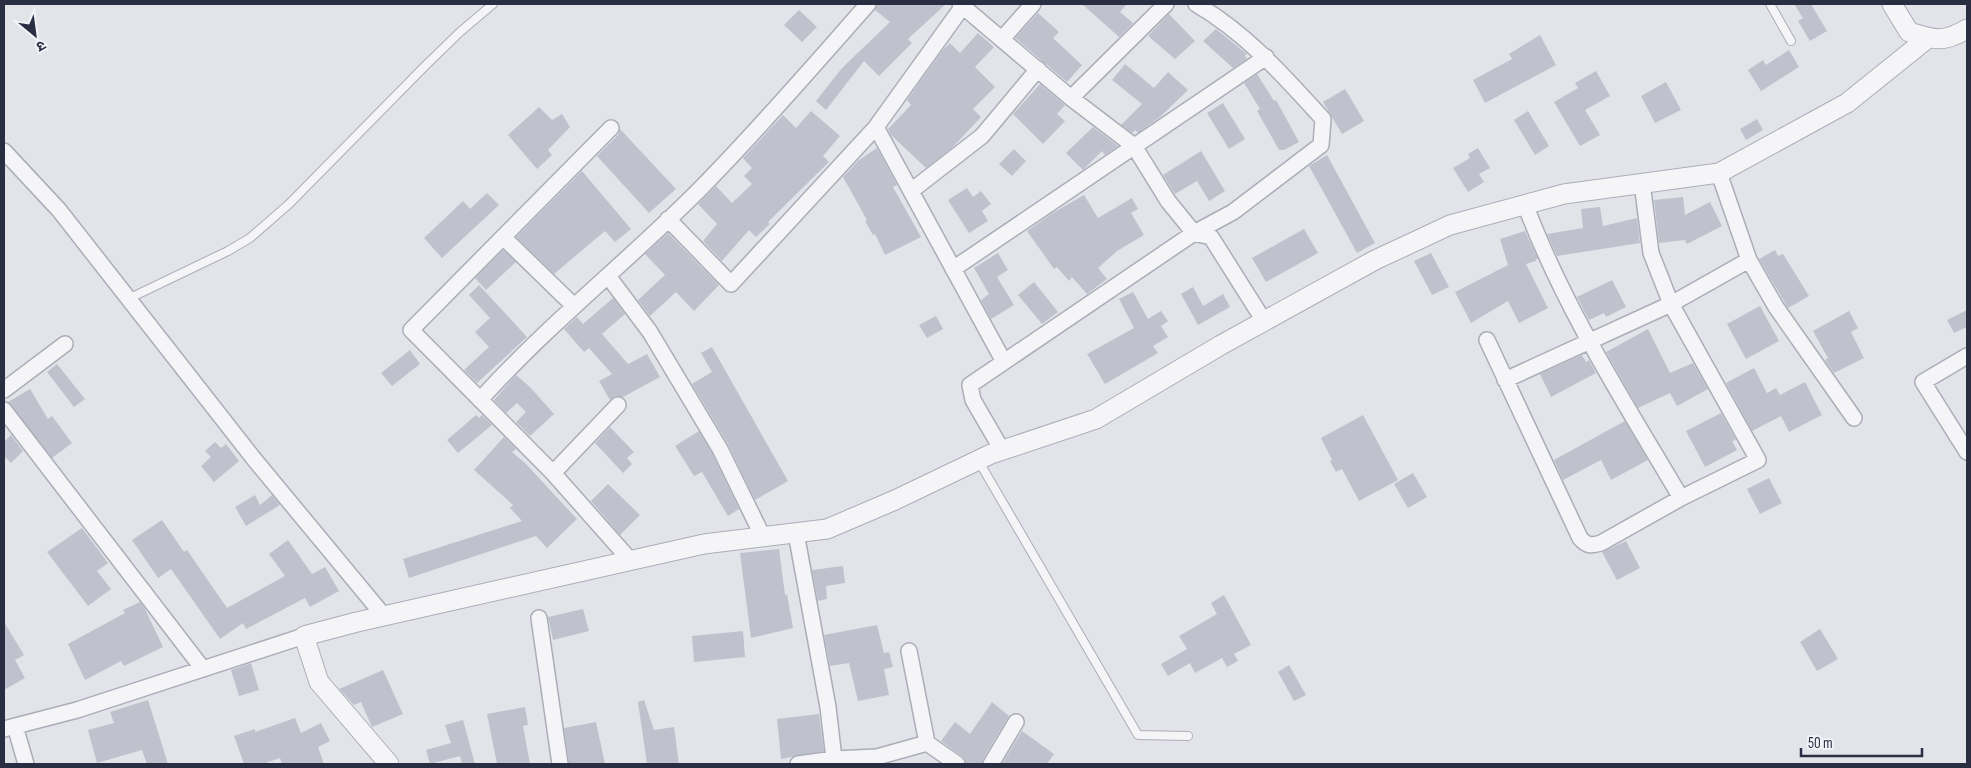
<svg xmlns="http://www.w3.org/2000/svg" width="1971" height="768" font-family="'Sofia Sans Condensed','Noto Sans Devanagari',sans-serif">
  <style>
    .building { fill: #bfc2cd }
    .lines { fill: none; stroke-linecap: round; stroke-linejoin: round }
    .service-casing { stroke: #abadb8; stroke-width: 10 }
    .minor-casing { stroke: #abadb8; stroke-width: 18 }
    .tertiary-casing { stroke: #abadb8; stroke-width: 21 }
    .service { stroke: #f5f5f8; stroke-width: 8 }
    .minor { stroke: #f5f5f8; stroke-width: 15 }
    .tertiary { stroke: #f5f5f8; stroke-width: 19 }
  </style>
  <rect width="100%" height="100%" fill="#e2e4ea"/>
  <path class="building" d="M877 4H946L908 39 912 43 879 76 864 61 826 110 816 101 842 68 890 22 875 10Z
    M1082 4H1127L1120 12 1133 23 1119 37Z
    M1794 4H1811L1827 31 1810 41 1798 21 1803 18Z
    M799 10 817 27 802 42 784 25Z
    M1038 13 1059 32 1053 38 1082 65 1067 82 1015 38Z
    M1169 14 1195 41 1175 59 1148 36Z
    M1216 29 1247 54 1245 56 1247 59 1233 68 1203 41Z
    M978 33 994 47 975 67 995 87 973 109 981 117 952 148 926 168 891 135 888 129 911 105 907 100 942 51 950 43 960 53Z
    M1540 35 1556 65 1485 103 1473 80 1512 59 1509 54Z
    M1789 50 1799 67 1761 91 1748 70 1763 60 1766 65Z
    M1125 64 1154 88 1168 72 1188 90 1160 117 1138 133 1135 130 1132 133 1121 125 1142 104 1112 80Z
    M1596 71 1610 96 1585 110 1600 135 1580 146 1554 102 1578 88 1575 83Z
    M1257 74 1274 101 1276 100 1299 142 1284 150H1279L1257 111 1260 109 1244 83Z
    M1666 82 1681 110 1655 123 1641 96Z
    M1040 84 1065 105 1057 114 1065 121 1043 144 1013 114Z
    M1345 89 1364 121 1342 134 1323 102Z
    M1223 103 1245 139 1229 149 1207 113Z
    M539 107 552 120 562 114 570 127 548 150 552 155 537 169 508 135Z
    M811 111 840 136 823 156 829 162 768 222 770 224 756 237 749 230 722 261 703 241 717 224 698 204 716 186 732 203 752 184 744 176 752 168 743 158 783 115 796 128Z
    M1528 111 1549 146 1535 155 1514 120Z
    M1757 119 1763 130 1746 140 1740 129Z
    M1093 127 1118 146 1105 155 1102 151 1083 170 1066 153Z
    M620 129 676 189 649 213 597 156 618 135Z
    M877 148 897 185 893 187 921 237 885 255 875 234 873 235 865 221 867 220 843 177 859 160Z
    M1478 148 1490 168 1479 174 1484 182 1468 192 1453 168 1470 158 1468 154Z
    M1014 149 1026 161 1012 176 999 164Z
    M1201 151 1225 191 1209 201 1197 181 1175 194 1163 175Z
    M1327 155 1375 243 1357 253 1309 166Z
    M582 171 631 229 615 242 605 231 554 274 516 237Z
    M967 188 973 197 981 191 991 204 982 211 988 221 969 233 948 200Z
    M487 193 499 205 442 258 424 238 463 201 470 209Z
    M1084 195 1098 218 1132 198 1138 209 1131 213 1144 235 1117 251 1098 268 1107 279 1087 294 1072 277 1069 281 1057 267 1054 269 1027 231 1051 214Z
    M1683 197 1685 215 1710 202 1722 226 1687 244 1685 240 1659 243 1654 200Z
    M1600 207 1603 226 1637 218 1640 243 1557 256 1547 234 1583 228 1581 209Z
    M1304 229 1318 253 1266 282 1252 258Z
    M1525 231 1538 259H1536V261L1526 264 1548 308 1519 323 1508 301 1471 323 1455 292 1508 265 1500 239Z
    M668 233 719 285 694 311 676 292 650 316 638 300 665 275 645 254Z
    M503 250 516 262 486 290 475 278Z
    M1775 250 1778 256 1783 254 1809 296 1788 308 1759 259Z
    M998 253 1008 270 997 277 1014 305 991 319 981 300 989 294 974 268Z
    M1431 253 1449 287 1432 295 1414 261Z
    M1612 280 1626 307 1606 317 1604 313 1589 320 1577 297Z
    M1034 282 1058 312 1042 324 1018 295Z
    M479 285 527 337 477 383 464 370 489 347 475 332 490 318 469 295Z
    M1193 287 1203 306 1223 294 1230 307 1198 325 1181 294Z
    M1133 292 1148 319 1161 311 1168 321 1161 326 1168 337 1153 346 1158 353 1105 384 1087 354 1134 328 1119 299Z
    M613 298 625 314 602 334 628 364 647 354 660 377 623 397 616 396 610 400 599 381 612 374 589 348 584 352 564 329 577 317 583 324Z
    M1760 306 1779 341 1746 359 1727 324Z
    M1967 310V327L1954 333 1947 320Z
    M1849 311 1858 328 1851 332 1864 358 1834 373 1825 360 1828 358 1813 331Z
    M936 316 943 329 927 338 919 325Z
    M1648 329 1670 373 1693 363 1708 389 1677 406 1670 393 1638 408 1606 352Z
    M712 347 788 481 755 500 728 444 692 384 712 372 701 353Z
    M410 350 420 364 392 386 381 373Z
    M1582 355 1586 362 1589 360 1596 373 1551 397 1540 374Z
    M57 364 85 399 74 407 47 372Z
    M1754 368 1767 393 1776 388 1780 395 1805 382 1822 415 1789 432 1781 416 1752 431 1726 383Z
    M516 375 530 387 554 414 530 436 516 422 526 412 517 403 506 413 494 400Z
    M30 389 48 419 52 416 72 443 52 458 8 402Z
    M1721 413 1736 440 1732 441 1737 450 1705 467 1686 431Z
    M476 415 479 418 482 415 492 425 458 453 447 440Z
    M1363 415 1398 480 1359 501 1342 469 1336 472 1330 461 1332 460 1321 438Z
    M1625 421 1648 460 1611 480 1601 460 1563 480 1554 460Z
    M610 427 634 452 627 458 632 464 623 473 595 443Z
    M699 431 712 453 739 509 728 516 702 472 694 476 675 446Z
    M11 435 23 451 11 463 4 456V442Z
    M504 437 516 449 512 452 526 464 577 519 547 548 536 536 409 578 403 559 522 521 510 508 513 505 474 470Z
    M215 442 221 448 226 444 239 461 214 482 201 466 211 457 205 451Z
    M1413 473 1427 497 1408 508 1394 484Z
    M1769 478 1782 503 1760 514 1747 489Z
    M608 484 640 515 620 535 591 501Z
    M255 495 260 505 272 495 280 505 246 526 235 507Z
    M162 520 184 552 187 550 227 608 285 576 269 554 288 540 312 574 325 567 339 591 310 607 305 598 246 629 243 623 220 639 171 569 158 578 132 540Z
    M82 528 108 563 97 571 111 589 88 606 47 552Z
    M1626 541 1640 568 1617 580 1602 552Z
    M779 549 785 595 787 594 793 628 751 638 740 553Z
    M843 566 845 583 826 586 827 599 818 601 812 570Z
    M1224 595 1251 645 1234 654 1238 661 1227 667 1222 658 1195 673 1190 663 1168 676 1161 664 1187 649 1179 636 1217 614 1211 603Z
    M140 602 145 609 163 647 124 666 121 661 85 680 68 644 125 613 123 610Z
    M583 609 589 631 553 640 548 617Z
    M4 622 24 655 15 660 25 678 4 690Z
    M877 625 884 653 889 652 893 667 884 669 889 695 858 701 849 663 830 666 824 635Z
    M1820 629 1838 659 1817 671 1800 642Z
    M743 631 745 657 694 662 692 636Z
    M251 663 259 690 239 696 231 670Z
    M1289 665 1306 695 1294 701 1278 672Z
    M383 670 403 714 372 727 361 702 354 705 339 689Z
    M148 700 168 764H147L142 750 97 763 88 730 114 723 110 712Z
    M644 700 654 730 674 727 679 764H647L638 702Z
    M992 702 1009 716 983 759 982 764H966L963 757 941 741 955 722 970 734Z
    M525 707 528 725 523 726 530 764H497L487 714Z
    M819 714 824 751 781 759 777 719Z
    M295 718 301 733 321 723 330 741 318 747 324 764H282L280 758 263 764H244L234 736 255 729V732Z
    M463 720 475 764H462L460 756 430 764 426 750 451 743 445 725Z
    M596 722 605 764H569L564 728Z
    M1022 731 1054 754 1047 764H1002Z"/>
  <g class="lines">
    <g class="service-casing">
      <path id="service" d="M1770 4 1791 41
        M128 299 228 251 250 238 289 204 425 66 460 32 493 4
        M978 460 1138 735 1188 736"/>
    </g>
    <g class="minor-casing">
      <path id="minor" d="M960 4 1071 98 1134 146 1168 201 1194 233 1211 237 1264 321
        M1002 39 1033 4
        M1071 98 1166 4
        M876 127 1004 362
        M611 128 411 330 553 473 631 561
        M4 151 59 210 254 459 384 616
        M1719 173 1749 260 1776 307 1854 418
        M911 191 982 136 1038 69
        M1525 204C1564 308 1625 403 1681 498
        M668 219 731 284 876 127 963 6
        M503 237 574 306
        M953 269 1266 57
        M608 276 650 332 720 449 763 537
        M1487 340 1580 538C1587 546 1591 546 1601 543L1681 498 1758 460 1671 304 1651 253 1642 183
        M1967 356 1923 382 1967 452
        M1505 380 1671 304 1749 260
        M4 390 65 344
        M480 400C549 323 630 260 702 187 760 128 814 65 868 4
        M4 410 203 669
        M1002 450 973 400 970 385 1194 233 1233 212 1321 145 1323 119C1284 76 1246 33 1196 4
        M553 473 618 405
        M796 533 828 707 834 759
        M539 618 560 764
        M909 651 927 743
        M15 726 26 764
        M4 729 77 710 304 636
        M798 764 834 759 877 757 927 743 957 764
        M991 764 1016 722"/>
    </g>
    <g class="tertiary-casing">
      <path id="tertiary" d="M1892 4 1909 32C1935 40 1943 43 1967 29
        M389 764 319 682 304 636 357 622 704 544 827 529 895 500 991 454 1096 419 1221 345 1375 260 1450 225 1564 194 1719 173 1847 103 1928 38"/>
    </g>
    <use href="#service" class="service"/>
    <use href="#minor" class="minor"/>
    <use href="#tertiary" class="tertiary"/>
  </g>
  <rect width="1971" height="768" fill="none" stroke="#2a2e42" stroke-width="10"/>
  <g transform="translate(35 35) rotate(151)" stroke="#f1f3f8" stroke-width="4" paint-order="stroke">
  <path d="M0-4L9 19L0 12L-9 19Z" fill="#2a2e42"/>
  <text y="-8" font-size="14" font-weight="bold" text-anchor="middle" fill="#2a2e42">उ</text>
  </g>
  <path d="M1801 748v8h121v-8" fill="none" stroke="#2a2e42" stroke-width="2.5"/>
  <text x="1808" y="748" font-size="15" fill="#2a2e42" stroke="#f1f3f8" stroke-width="4" paint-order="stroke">50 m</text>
</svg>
